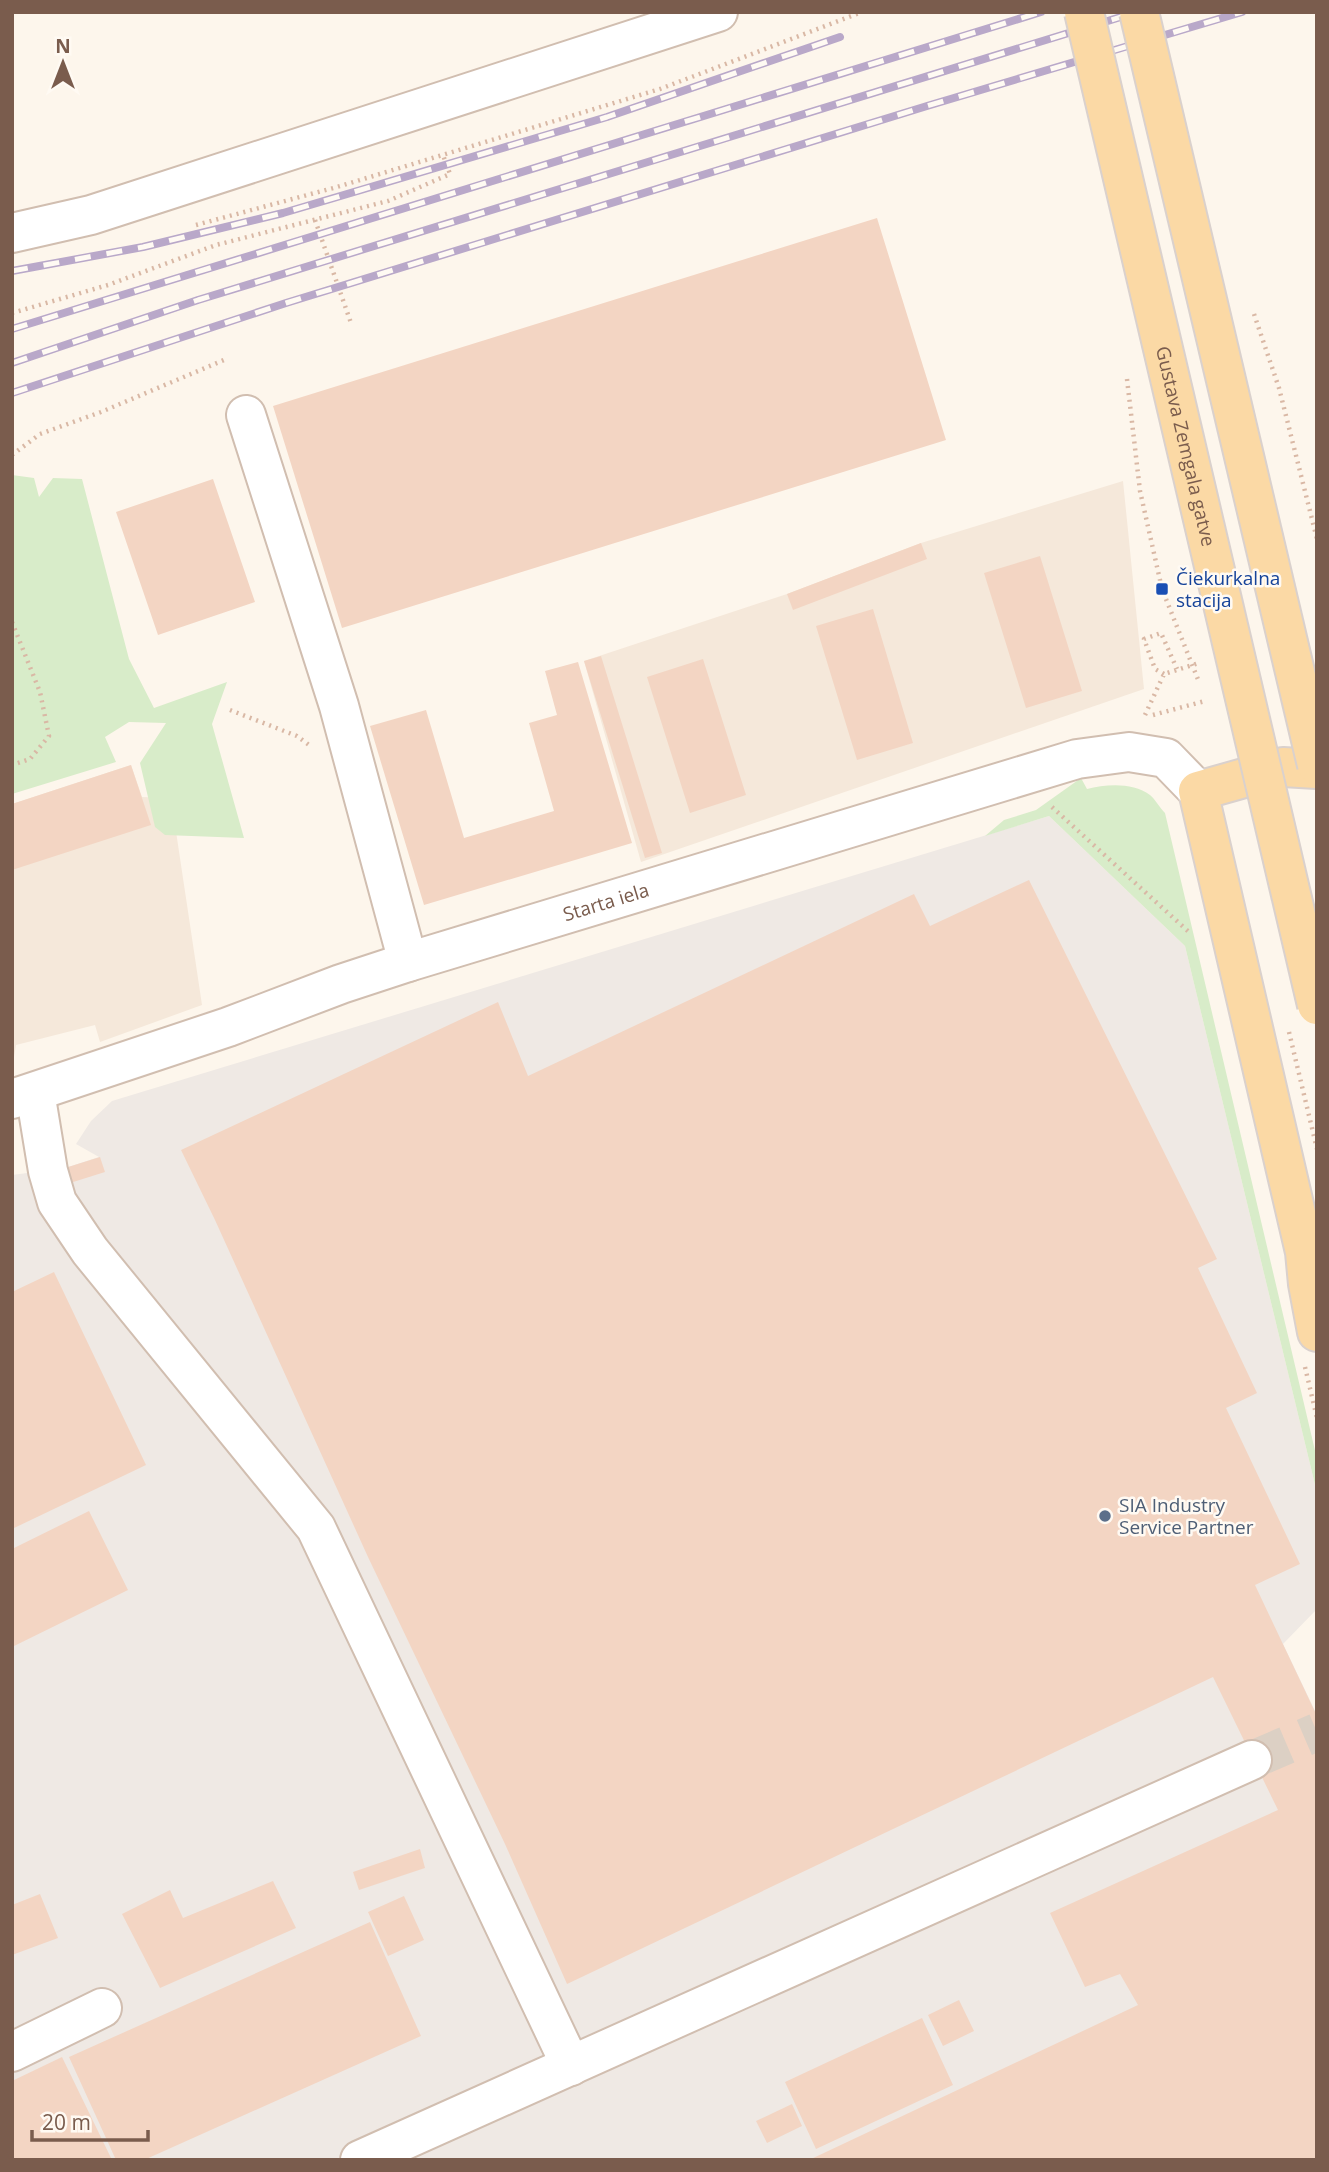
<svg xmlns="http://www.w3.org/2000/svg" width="1329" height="2172" font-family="'Open Sans',sans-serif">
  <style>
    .residential { fill: #f5e8da }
    .industrial { fill: #efe9e4 }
    .green { fill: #d8ecc9 }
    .building { fill: #f3d5c3 }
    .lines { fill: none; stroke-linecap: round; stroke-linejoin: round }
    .minor-tunnel { stroke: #dcd0c4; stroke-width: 38; stroke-dasharray: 38 19; stroke-linecap: butt }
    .minor-casing { stroke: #d1beb0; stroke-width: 42 }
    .major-casing { stroke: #dad1cd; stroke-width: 42 }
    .path { stroke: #d9b8a5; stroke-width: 4.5; stroke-dasharray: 2 5; stroke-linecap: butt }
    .minor { stroke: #fff; stroke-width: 38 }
    .major { stroke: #fbd9a5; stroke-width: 38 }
    .rail-casing { stroke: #b9a8c9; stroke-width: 8 }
    .rail { stroke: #fffaf3; stroke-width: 5; stroke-dasharray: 16; stroke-linecap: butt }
    .major-bridge-casing { stroke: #dad1cd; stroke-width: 42; stroke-linecap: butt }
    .path-bridge { stroke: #d9b8a5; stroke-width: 4.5; stroke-dasharray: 2 5; stroke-linecap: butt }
    .major-bridge { stroke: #fbd9a5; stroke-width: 38 }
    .transit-dot { fill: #1a4fb4; stroke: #fffaf3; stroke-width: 2.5 }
    .service-dot { fill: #5c6f8a; stroke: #fffaf3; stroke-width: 2.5 }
    .labels { text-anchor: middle; stroke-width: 5; stroke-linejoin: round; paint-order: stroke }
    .street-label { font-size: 19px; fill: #7a5c4d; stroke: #fffaf3 }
    .transit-label { font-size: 19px; fill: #164399; stroke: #fffaf3; text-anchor: start }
    .service-label { font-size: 19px; fill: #4e5e75; stroke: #fffaf3; text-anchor: start }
  </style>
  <rect width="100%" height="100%" fill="#fdf6ec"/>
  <path class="residential" d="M1123 481 1144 689 641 862 584 661 787 594 921 543Z
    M131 765 142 797 171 798 202 1005 100 1042 95 1025 16 1045 12 1069V804Z"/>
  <path class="industrial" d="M1049 816 1185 946 1317 1493V1609L1283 1644 1317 1715V2160H12V1175L65 1168 99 1157 76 1144 91 1121 112 1101Z"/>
  <path class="green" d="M12 475 34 478 39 497 53 478 82 479 129 659 154 708 227 682 212 724 244 838 165 835 155 827 140 763 166 723 129 722 105 737 116 762 12 794Z
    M1081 778 1087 789C1106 784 1133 782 1150 795 1155 799 1160 808 1165 813L1317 1459V1493L1185 946 1049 816 985 836 1004 820 1036 810Z"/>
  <path class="building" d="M877 218 946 440 342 628 273 406Z
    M213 479 255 602 158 635 116 512Z
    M921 543 927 559 793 610 787 594Z
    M1040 556 1082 691 1026 708 984 573Z
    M873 609 913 743 857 760 816 626Z
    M601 656 662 853 645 858 584 661Z
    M703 659 746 795 690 813 647 677Z
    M578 662 632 843 424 905 370 726 426 710 464 838 554 811 529 723 557 715 545 671Z
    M131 765 151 825 12 870V804Z
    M1029 880 1217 1259 1198 1268 1257 1393 1226 1408 1300 1564 1255 1585 1317 1716V2160H809L1138 2005 1120 1974 1085 1987 1050 1913 1278 1810 1213 1677 567 1984 505 1844 368 1557 215 1220 181 1150 498 1002 528 1076 914 894 930 926Z
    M100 1157 105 1172 70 1183 65 1168Z
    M54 1272 146 1465 12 1529V1292Z
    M89 1511 128 1590 12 1647V1549Z
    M420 1849 425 1868 359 1890 353 1872Z
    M273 1881 296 1928 160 1988 122 1914 170 1890 183 1918Z
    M40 1894 58 1938 12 1955V1905Z
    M404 1896 424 1940 388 1956 368 1912Z
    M370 1922 421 2036 144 2160H116L69 2057Z
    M959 2000 974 2031 943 2046 928 2015Z
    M922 2018 953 2085 816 2149 785 2082Z
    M62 2057 112 2160H12V2081Z
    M792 2104 802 2126 767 2143 756 2121Z"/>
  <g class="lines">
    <path class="minor-tunnel" d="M1252 1760 1317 1732"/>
    <g class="minor-casing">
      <g id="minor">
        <path d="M12 233 91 215 718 12"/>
        <path d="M246 415 339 706 408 962"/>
        <path d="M35 1092 48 1171 57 1202 90 1251 316 1528 571 2066"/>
        <path id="s1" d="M12 1099 228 1027 341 984 408 962 1077 759 1129 752 1166 758 1198 791"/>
        <path d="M12 2052 102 2008"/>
        <path d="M360 2160 1252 1760"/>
      </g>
    </g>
    <g class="major-casing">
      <path id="major" d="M1317 769 1283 767 1198 791 1305 1252 1308 1284 1317 1332"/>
    </g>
    <path class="path" d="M315 220 351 323
      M196 225 337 187 660 89 862 12
      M12 313 108 285 216 245 388 201 450 174 443 155
      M12 455 40 434 101 412 224 360
      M12 622 40 692 49 736 30 759 12 765
      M1164 674 1155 669 1144 639 1161 633 1177 669
      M230 710 297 736 309 745
      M1145 715 1164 674 1199 663
      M1153 715 1205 701
      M1052 807 1190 933
      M1305 1367 1317 1418"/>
    <use href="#minor" class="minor"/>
    <use href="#major" class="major"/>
    <g class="rail-casing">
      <path id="rail" d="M12 271 143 247 283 213 607 117 840 37
        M12 329 1041 12
        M12 363 198 300 1137 12
        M12 393 286 303 927 106 1242 12"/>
    </g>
    <use href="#rail" class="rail"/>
    <g class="major-bridge-casing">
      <g id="major-bridge">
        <path id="s2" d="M1084 12 1317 1005"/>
        <path d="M1139 12 1317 765"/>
      </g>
    </g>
    <path class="path-bridge" d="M1254 314 1279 388 1317 539
      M1127 379 1140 491 1162 589 1199 682
      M1289 1032 1317 1149"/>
    <use href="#major-bridge" class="major-bridge"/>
  </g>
  <rect class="transit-dot" x="1155" y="582" width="14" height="14" rx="3.5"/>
  <circle class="service-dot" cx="1105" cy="1516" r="7"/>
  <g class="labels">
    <g class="street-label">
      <text dy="7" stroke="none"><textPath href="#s2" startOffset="446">Gustava Zemgala gatve</textPath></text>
      <text dy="7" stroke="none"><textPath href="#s1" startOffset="626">Starta iela</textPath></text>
    </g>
    <g class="transit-label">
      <text x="1176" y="585">Čiekurkalna<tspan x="1176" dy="22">stacija</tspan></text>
    </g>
    <g class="service-label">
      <text x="1119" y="1512">SIA Industry<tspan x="1119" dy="22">Service Partner</tspan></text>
    </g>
  </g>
  <rect width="1329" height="2172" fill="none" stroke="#7a5c4d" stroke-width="28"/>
  <g transform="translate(63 63)" stroke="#fffaf3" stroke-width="5" paint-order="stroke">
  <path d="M0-5L12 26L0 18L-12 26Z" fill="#7a5c4d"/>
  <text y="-10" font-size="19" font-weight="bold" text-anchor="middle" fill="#7a5c4d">N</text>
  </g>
  <path d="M32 2130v10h116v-10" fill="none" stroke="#7a5c4d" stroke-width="3.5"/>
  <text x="42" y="2130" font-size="21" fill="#7a5c4d" stroke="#fffaf3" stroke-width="5" paint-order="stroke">20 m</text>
</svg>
